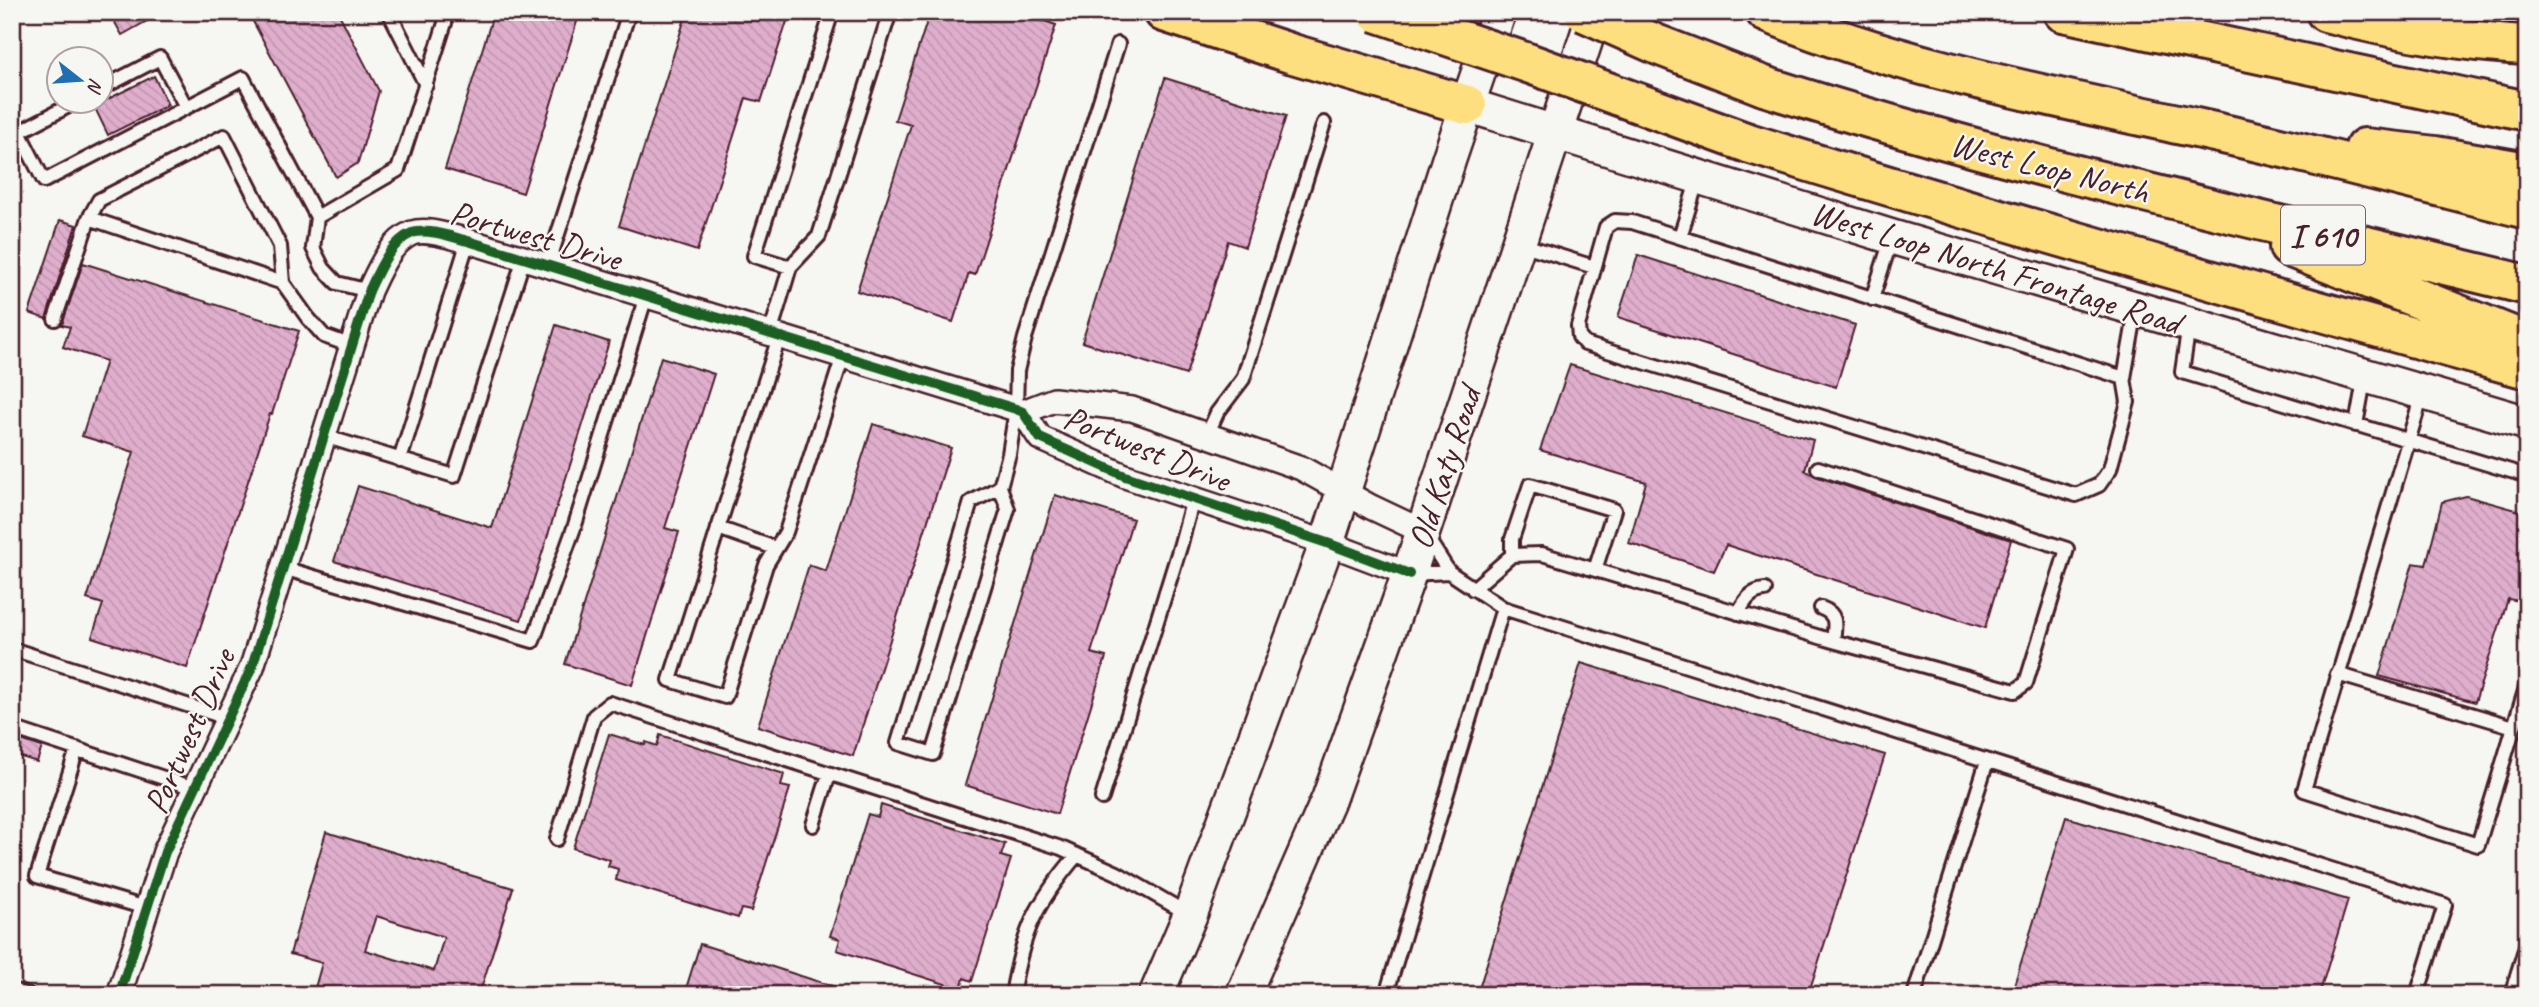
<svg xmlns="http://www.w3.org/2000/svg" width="2539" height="1007" font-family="Caveat,sans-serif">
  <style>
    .building { fill: url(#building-back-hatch); stroke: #4a1f2b; stroke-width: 2; fill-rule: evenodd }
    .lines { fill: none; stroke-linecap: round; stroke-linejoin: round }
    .service-casing { stroke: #4a1f2b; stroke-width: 18 }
    .minor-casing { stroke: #4a1f2b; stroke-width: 28 }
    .secondary-casing { stroke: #4a1f2b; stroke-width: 38 }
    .motorway-casing { stroke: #4a1f2b; stroke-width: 44 }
    .service { stroke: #f6f6f2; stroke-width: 12 }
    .minor { stroke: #f6f6f2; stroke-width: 23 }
    .secondary { stroke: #f6f6f2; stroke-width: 33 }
    .motorway { stroke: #fddf80; stroke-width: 38 }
    .motorway-bridge-casing { stroke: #4a1f2b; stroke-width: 44; stroke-linecap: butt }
    .motorway-bridge { stroke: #fddf80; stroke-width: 38 }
    .cycleway-casing { stroke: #f6f6f2; stroke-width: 15 }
    .cycleway { stroke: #1b5e20; stroke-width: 10 }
    .labels { text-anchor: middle; stroke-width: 5; stroke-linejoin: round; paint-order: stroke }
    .shield { fill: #f6f6f2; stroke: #7e6067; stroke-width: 2 }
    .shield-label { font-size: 33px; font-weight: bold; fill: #4a1f2b }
    .street-label { font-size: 35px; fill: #4a1f2b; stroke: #f6f6f2 }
  </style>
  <defs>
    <pattern id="building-back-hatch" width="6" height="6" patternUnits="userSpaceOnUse" patternTransform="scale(1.75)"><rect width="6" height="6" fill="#dfaecc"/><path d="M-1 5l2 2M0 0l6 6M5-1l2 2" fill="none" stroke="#c195af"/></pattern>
  </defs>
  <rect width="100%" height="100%" fill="#f6f6f2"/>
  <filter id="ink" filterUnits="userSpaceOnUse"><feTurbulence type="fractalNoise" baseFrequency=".0143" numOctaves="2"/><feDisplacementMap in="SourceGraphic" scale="14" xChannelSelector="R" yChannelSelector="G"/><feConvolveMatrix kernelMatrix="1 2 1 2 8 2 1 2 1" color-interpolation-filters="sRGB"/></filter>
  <g filter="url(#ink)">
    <path class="building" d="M109 12H163L122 35Z
      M248 12H338L379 91 358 163 336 177Z
      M494 12H580L523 193 445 169Z
      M687 12H790L761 102 746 98 697 251 619 226Z
      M930 12H1018L1056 25 975 275 969 273 953 322 857 291 911 125 895 120Z
      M154 76 168 105 108 135 94 106Z
      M1165 78 1286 116 1245 247 1228 241 1186 375 1082 342Z
      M60 220 76 225 46 319 29 313Z
      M1638 255 1855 325 1836 387 1618 317Z
      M83 263 299 331 272 414H270L187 668 92 637 103 604 87 599 134 452 82 436 106 361 63 347 70 327 62 325Z
      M556 325 609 342 521 620 334 561 358 486 492 528Z
      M661 357 714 374 665 528 679 532 632 685 565 664Z
      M1570 365 1813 440 1805 470 1815 476 2011 540 1985 628 1726 545 1714 571 1629 543 1646 482 1540 450Z
      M873 424 951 448 853 756 758 726 809 565 826 571Z
      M1055 495 1133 519 1091 653 1106 657 1057 814 965 785Z
      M2466 496 2527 513V602L2508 599 2475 702 2379 676 2413 563 2426 565 2442 502Z
      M1581 663 1885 755 1808 995H1477Z
      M609 734 645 745 646 742 657 746 660 735 784 774 781 786 790 788 751 911 741 909 738 918 616 880 618 869 608 866 610 860 573 848Z
      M12 737 42 747 37 762 12 754Z
      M881 805 1005 844 1001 856 1011 859 972 981 964 978 961 989 837 950 840 939 830 936 868 814 878 817Z
      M2066 817 2348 900 2319 995H2011Z
      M326 832 513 888 479 995H313L322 963 290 954ZM376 916 444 937 434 971 365 950Z
      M700 944 848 991V995H684Z"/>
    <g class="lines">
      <g class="service-casing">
        <path id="service" d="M389 12 426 85
          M102 88 160 58 186 107
          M76 102 19 132 44 181 243 78 317 217 313 248 323 268 337 283 369 291
          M317 217 398 170 445 23V12
          M89 218 283 283
          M1680 237 1698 178
          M1521 244 1594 267
          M548 265 629 12
          M790 267 754 256 832 12
          M1872 299 1892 237
          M55 319 89 218 99 200 224 136 280 246 283 283 308 318 324 336 352 346
          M2189 325 2182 372 2527 476
          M770 334 790 267 819 236 890 12
          M779 337 670 680 725 697 766 565 786 532 843 356
          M2124 378 1632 222 1615 221 1606 227 1578 326 1579 337 1585 344 2076 495 2099 485 2110 469 2128 402 2124 378 2136 310
          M2422 395 2304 790 2478 845 2527 684
          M2356 425 2365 375
          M1207 435 1217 413 1243 379 1324 123
          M324 436 454 476 524 258
          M400 460 468 241
          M1000 487 971 502 898 743 933 754 1008 509 1000 487 1009 454 1016 409 1017 371 1025 338 1118 44
          M718 528 775 548
          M1426 536 1449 572 1503 608 2445 905 2417 995
          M1512 555V539L1530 485 1614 510 1595 570
          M283 568 533 641 575 525 646 296
          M1410 574 1449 572
          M1473 589 1512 555 1542 554 1833 641 2015 691 2026 683 2067 549 1818 468
          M1821 608C1838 614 1835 625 1833 641
          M1738 613C1745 601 1750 591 1765 590
          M12 649 227 718
          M2337 674 2514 727
          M12 728 194 788
          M77 749 37 876 146 908
          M1102 798 1180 547 1193 499
          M813 825 829 774
          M557 839 594 716 610 703 1061 848 1117 873 1190 915
          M12 990 28 995
          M1012 995C1023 931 1035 904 1077 855
          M1386 995 1503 608
          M1914 995 1987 761
          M2511 995 2527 943"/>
      </g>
      <g class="minor-casing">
        <path id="minor" d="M1023 412 1054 400 1132 409 1301 468 1371 507 1424 532
          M119 995 165 852 252 667 369 291C378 272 390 242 412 233 428 228 452 237 468 241L1016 409 1023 412 1040 438 1125 476 1327 543 1409 574"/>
      </g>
      <g class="secondary-casing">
        <path id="secondary" d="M1467 105 1892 237 2527 423
          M1156 995 1190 915 1327 543 1449 159 1499 12
          M1243 995 1329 798 1409 574 1595 12"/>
      </g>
      <g class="motorway-casing">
        <path id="motorway" d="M1164 12 1293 54 1467 105
          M1766 12C1903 69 2052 96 2196 128 2307 152 2417 181 2527 209
          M2063 12 2527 111
          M2326 12C2392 29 2459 42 2527 45
          M1764 86C2014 166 2272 222 2527 285
          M1748 143C2006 223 2266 297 2527 369
          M2365 148 2435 156 2527 172
          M2289 247 2527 342"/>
      </g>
      <use href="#service" class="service"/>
      <use href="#minor" class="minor"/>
      <use href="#secondary" class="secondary"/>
      <use href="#motorway" class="motorway"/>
      <g class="motorway-bridge-casing">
        <path id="motorway-bridge" d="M1376 12 1528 63 1748 143
          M1584 12 1658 45 1764 86"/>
      </g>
      <use href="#motorway-bridge" class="motorway-bridge"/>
      <g class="cycleway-casing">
        <path id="cycleway" d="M119 995 165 852 252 667 369 291C378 272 390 242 412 233 428 228 452 237 468 241L1016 409 1023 412 1040 438 1125 476 1327 543 1409 574"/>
      </g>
      <use href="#cycleway" class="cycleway"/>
    </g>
  </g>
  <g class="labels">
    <rect class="shield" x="2281" y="205.5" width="84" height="59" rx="5"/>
    <g class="shield-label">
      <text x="2323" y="247">I 610</text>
    </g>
    <g class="street-label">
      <text transform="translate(2050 167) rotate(14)" y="12">West Loop North</text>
      <text transform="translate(536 235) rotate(16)" y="12">Portwest Drive</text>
      <text transform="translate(1996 267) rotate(17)" y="12">West Loop North Frontage Road</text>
      <text transform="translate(1147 448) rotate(22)" y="12">Portwest Drive</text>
      <text transform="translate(1444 468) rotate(-72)" y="12">Old Katy Road</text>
      <text transform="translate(189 731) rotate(-66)" y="12">Portwest Drive</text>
    </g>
  </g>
  <rect width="2539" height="1007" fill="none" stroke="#f6f6f2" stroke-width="42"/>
  <rect x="21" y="21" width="2497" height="965" fill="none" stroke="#4a1f2b" stroke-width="2.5" filter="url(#ink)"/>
  <g transform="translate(80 80) rotate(107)"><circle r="33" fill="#f6f6f2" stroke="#b1a0a2" stroke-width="2"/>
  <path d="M0-5L12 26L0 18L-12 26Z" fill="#1f6fb2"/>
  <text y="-10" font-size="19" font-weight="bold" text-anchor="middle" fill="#4a1f2b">N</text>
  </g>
</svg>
